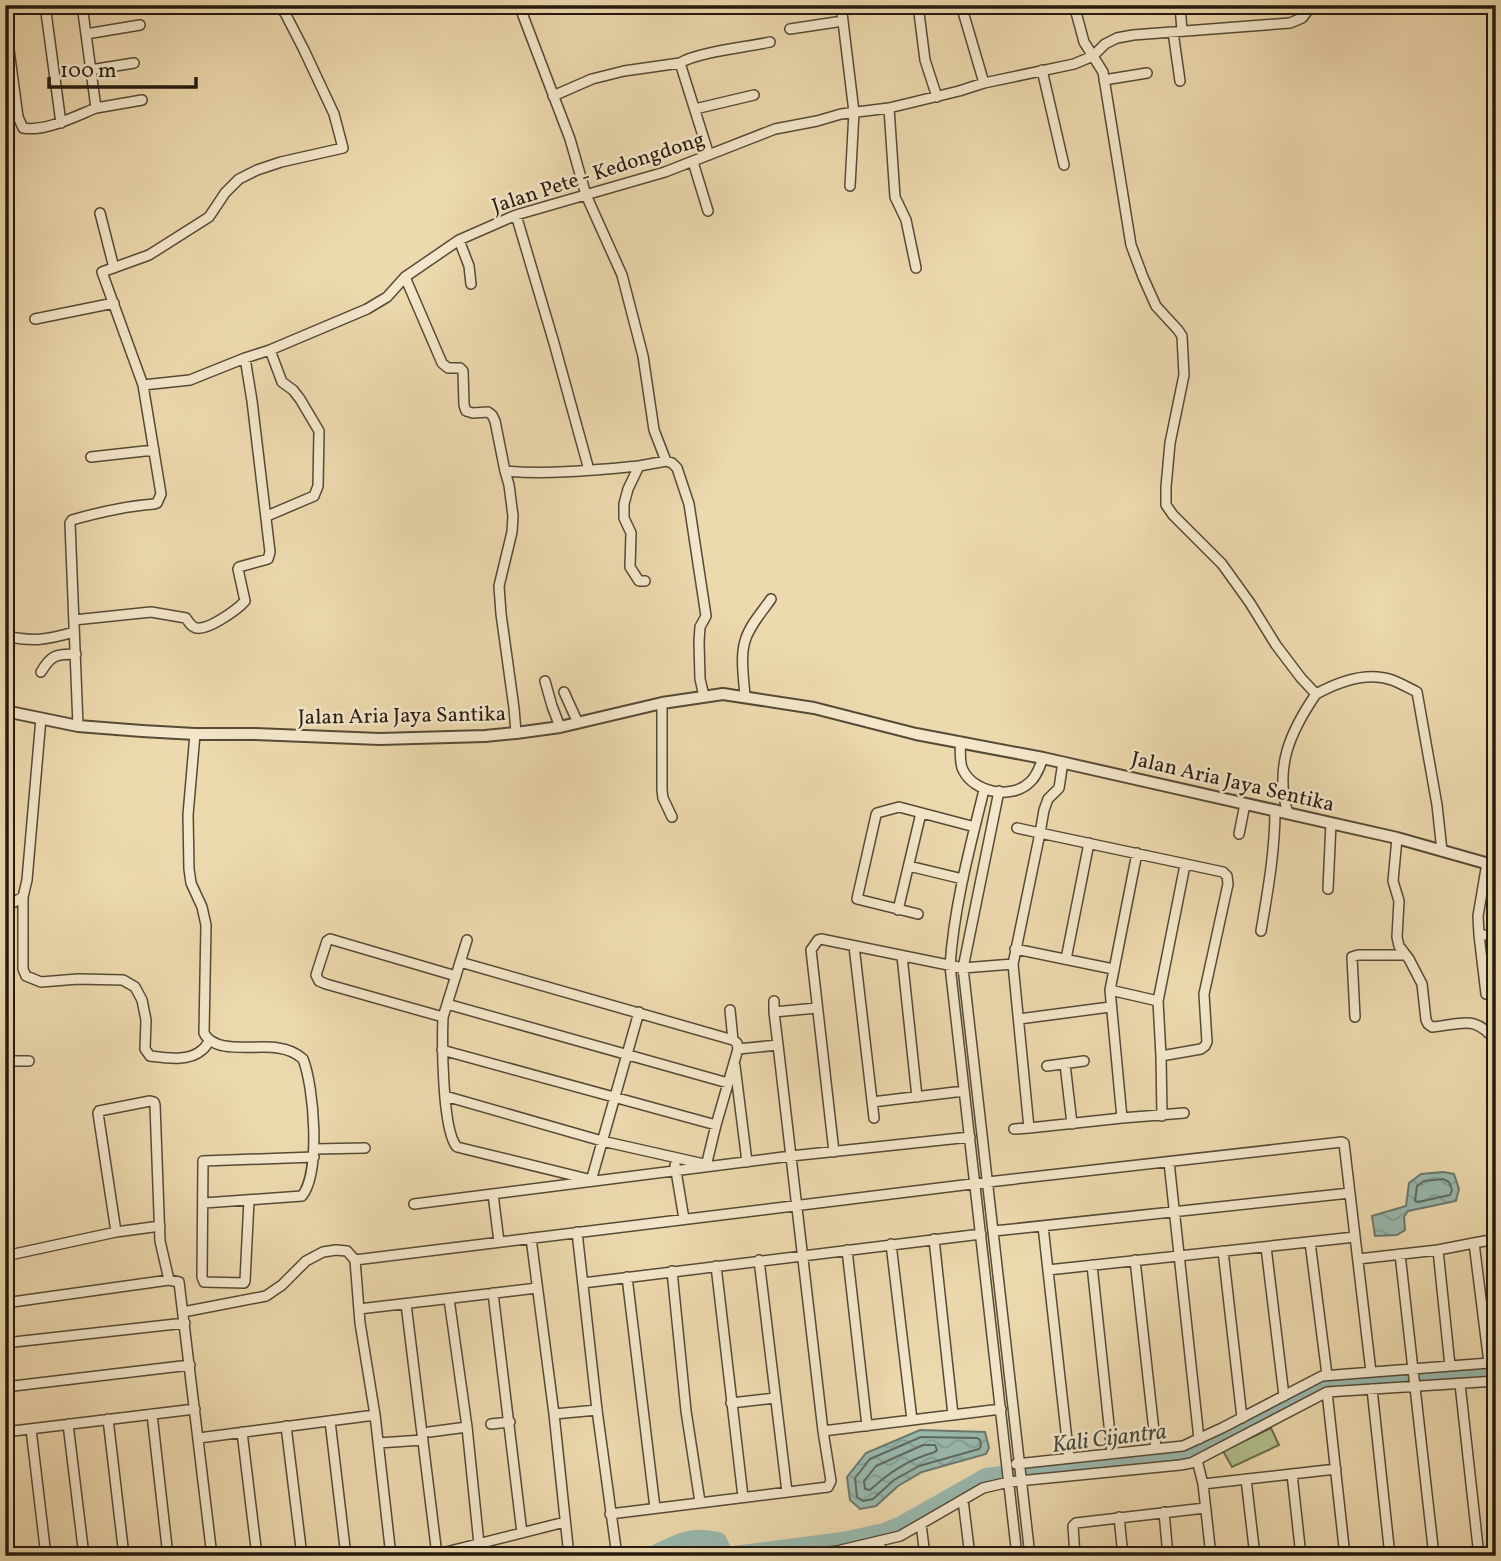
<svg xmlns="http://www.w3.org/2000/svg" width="1501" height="1561" font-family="Vollkorn,serif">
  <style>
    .park { fill: #b2c08e; stroke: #6b6d4e; stroke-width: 2 }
    .water { fill: url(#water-waves); stroke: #6a796f; stroke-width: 2 }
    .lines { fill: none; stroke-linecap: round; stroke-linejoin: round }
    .shore { stroke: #5e6a5f; stroke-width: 2 }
    .river { stroke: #99b9af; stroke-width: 18 }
    .minor-casing { stroke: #564a36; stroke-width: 12 }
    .tertiary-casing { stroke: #564a36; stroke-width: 14 }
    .minor { stroke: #f3e6ca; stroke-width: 9 }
    .tertiary { stroke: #f3e6ca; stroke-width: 10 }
    .labels { text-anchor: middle; stroke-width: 5; stroke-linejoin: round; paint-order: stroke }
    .street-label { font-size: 21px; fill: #241a0f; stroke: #f3e6ca }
    .water-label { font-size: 23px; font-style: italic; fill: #474a3f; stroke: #f3e6ca }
  </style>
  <defs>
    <pattern id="water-waves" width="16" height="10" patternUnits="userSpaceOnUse" patternTransform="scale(1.75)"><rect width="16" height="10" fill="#99b9af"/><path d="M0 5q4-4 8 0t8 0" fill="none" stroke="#849e95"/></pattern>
  </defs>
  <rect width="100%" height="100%" fill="#ecd9ad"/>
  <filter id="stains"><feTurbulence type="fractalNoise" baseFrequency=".00286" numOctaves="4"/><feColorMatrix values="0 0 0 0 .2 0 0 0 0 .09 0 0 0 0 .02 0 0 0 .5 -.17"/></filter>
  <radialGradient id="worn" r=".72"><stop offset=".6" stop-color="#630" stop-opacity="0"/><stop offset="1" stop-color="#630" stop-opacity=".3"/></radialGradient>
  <path class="park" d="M1271 1428 1279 1445 1232 1467 1223 1451Z"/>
  <path class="water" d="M1443 1172 1454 1174 1459 1189 1456 1201 1408 1211 1404 1217 1405 1230 1397 1235 1375 1236 1372 1216 1406 1206 1409 1183 1421 1174Z
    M920 1430 985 1432 989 1448 986 1454 922 1472 898 1486 876 1506 860 1509 850 1500 847 1477 866 1453Z"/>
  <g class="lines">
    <path class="shore" d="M1443 1179 1449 1182 1452 1190 1450 1195 1418 1202 1415 1201 1417 1186 1424 1181Z
      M921 1437 977 1438 980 1440 981 1446 979 1449 919 1466 894 1480 873 1499 863 1501 857 1497 855 1478 870 1459Z
      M923 1445H935L937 1450 935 1452C908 1460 891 1471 870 1490L865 1489 864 1481 876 1466Z"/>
    <path class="river" d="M651 1556C676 1544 689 1534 718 1541L725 1556
      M726 1556 843 1541 884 1532 901 1525 986 1477 1178 1454 1217 1441 1320 1384 1416 1378 1496 1370"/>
    <g class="minor-casing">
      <path id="minor" d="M45 5 61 123
        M519 5 570 139 586 195 622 275 643 356 654 430 666 461
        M841 5 854 112 850 186
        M918 5 925 60 937 97
        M961 5 984 83
        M1074 5 1084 42 1103 72 1131 245 1143 277 1156 306 1178 330 1182 336 1184 375 1170 443 1166 487V505L1173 515 1222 564 1250 603 1276 645 1301 678 1316 694C1338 682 1367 671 1392 680 1400 683 1409 688 1417 692L1437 805 1442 851
        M1180 5 1182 31
        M5 20 18 117 23 128C45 132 76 116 96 108L82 5
        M790 29 843 21
        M1173 32 1180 81
        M86 34 140 25
        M680 63C697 52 748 47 770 42
        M90 70 134 63
        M1042 70 1064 165
        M1104 80 1147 73
        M553 96 592 79 624 71 680 63 709 155
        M96 108 142 100
        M889 108 895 197 906 220 916 268
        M695 109 754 95
        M693 162 708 211
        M100 213 114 268
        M516 215 554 343 589 470
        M459 240 469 266 471 284
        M405 277 442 363 448 368H460L463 371 464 405 466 411 473 413 488 412 492 415 495 421 505 471 509 485 513 516 512 532 499 586 501 614 514 708 516 733
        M35 319 114 303
        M143 385 190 380 245 358 270 350 367 309 387 297 405 277 459 240 516 215 665 172 775 129 817 121 841 114 889 108 959 91 984 83 1074 64 1093 56 1105 44 1117 38 1133 35 1290 23 1302 18 1312 5
        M91 457 154 450
        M505 471C549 475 594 470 639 466
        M267 516 314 496 318 486 319 431 300 399 293 390 282 382 270 350
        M645 581H639L630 567 631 533 624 518V504L628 489 639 466 666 461 672 463 677 468 689 504 706 616 700 627 699 642 700 679 704 696
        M74 620 151 612 186 618C188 621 190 625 194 627 204 634 238 609 245 601L238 569 239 567 268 559 270 552 252 401 245 358
        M5 636C34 642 46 640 74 632
        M41 672C51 655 56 654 76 654
        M545 681 552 706 560 727
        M564 692 578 723
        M745 697C744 680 740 657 745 641 749 626 762 612 771 599
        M662 703V790L663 798 672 817
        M78 726 70 523 72 520C100 512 126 506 154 504L157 503 161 494 143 385 102 272 149 255 209 217 225 193 239 179 257 170 281 162 343 148 334 114 304 50 285 13 277 5
        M195 734 188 815 189 869 191 883 202 907 206 925 204 1033C215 1055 257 1044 278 1048 287 1049 296 1053 303 1059 314 1087 321 1172 302 1196L204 1203
        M960 742C961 751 959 763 963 770 974 793 1012 800 1030 782 1037 776 1040 766 1043 758
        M984 790C970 847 954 906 950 966L1017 1556
        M999 791 963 968 1030 1556
        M1288 813C1274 768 1290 732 1316 694
        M1017 828 1040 833 1044 810 1048 799 1059 788 1063 762
        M1239 834 1245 804
        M1397 838 1393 881 1399 901 1397 937 1399 946 1409 959 1422 984 1426 1020 1428 1024 1432 1027C1461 1025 1475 1013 1496 1042
        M909 866 963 879
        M1328 889 1331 823
        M23 897V969L26 976 41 982 78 979 123 980 135 987 142 1000 146 1020 145 1049 150 1056C165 1058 189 1062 202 1050 205 1048 207 1044 209 1041
        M5 907 23 897 27 880 41 718
        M898 910 921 813
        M918 914 857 899 876 815 877 813 899 807 975 827
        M1261 931C1268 890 1275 851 1275 810
        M1479 935 1478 916 1487 863
        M854 946 874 1118
        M1015 949 1113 969
        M902 956 917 1097
        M1066 959 1089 843
        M460 962 733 1040 737 1043 738 1049
        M1013 964 1040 833 1223 872 1227 876 1228 884 1204 994 1207 1042 1205 1046 1201 1049 1161 1056
        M456 976 330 939 327 941 316 975 319 981 326 984 443 1017C442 1041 442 1131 457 1147L592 1180
        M1110 990 1158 1001
        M1486 994 1479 935H1496
        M447 1004 728 1083
        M730 1010 733 1040
        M774 1012 817 1008
        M443 1017 467 940
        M1355 1017 1352 957 1358 955H1406
        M1019 1019 1110 1007
        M442 1050 716 1125
        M5 1061H29
        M1065 1064 1072 1124
        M735 1066 747 1162
        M1047 1066 1084 1061
        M445 1096 602 1141 704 1164
        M872 1102 964 1091
        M1162 1116 1161 1056 1158 1001 1185 865
        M1122 1118 1110 990 1137 853
        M1014 1129 1029 1128
        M315 1149 365 1148
        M834 1152 811 950 818 940 821 939 963 968 1013 964 1029 1128 1122 1118 1184 1113
        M1169 1162 1199 1439
        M675 1165 684 1219
        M706 1166 716 1125 738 1049 778 1045
        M591 1181 639 1012
        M493 1194 499 1242
        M249 1200 245 1281 244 1283 204 1282 202 1277 203 1161 314 1157
        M414 1204 791 1156 970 1137
        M1043 1226 1069 1458
        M994 1231 1350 1193
        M116 1232 98 1113 99 1111 150 1101 154 1102 155 1105 160 1241 169 1280
        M577 1232 597 1410 617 1556
        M531 1238 554 1414 569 1556
        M934 1239 953 1415
        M1310 1242 1327 1375
        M1474 1243 1496 1239
        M891 1244 912 1420
        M1266 1247 1284 1396
        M847 1250 867 1426
        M1438 1250 1450 1366
        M1223 1251 1242 1418
        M1400 1254 1434 1556
        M5 1256 116 1232 160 1226
        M759 1260 787 1492
        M1135 1260 1156 1449
        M1092 1265 1112 1453
        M716 1266 743 1497
        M1048 1270 1355 1237
        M672 1271 686 1411 700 1502
        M627 1277 655 1508
        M583 1283 981 1234
        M493 1293 522 1533
        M449 1299 467 1427 479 1544
        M5 1303 169 1280 179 1282 212 1556
        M406 1304 437 1555
        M359 1309 537 1288
        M183 1312 266 1296 282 1285 306 1261 323 1252 336 1250 347 1251 355 1260
        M5 1343 185 1323
        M1460 1384 1479 1556
        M5 1387 190 1365
        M1372 1389 1390 1556
        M1327 1392 1345 1556
        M731 1403 775 1398
        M152 1414 168 1556
        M554 1414 597 1410
        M108 1419 124 1556
        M330 1421 346 1556
        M68 1424 84 1556
        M491 1424 510 1422
        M286 1426 302 1556
        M31 1429 46 1556
        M823 1431 1001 1409
        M5 1432 195 1409
        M242 1432 257 1556
        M429 1432 467 1427
        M199 1438 375 1415
        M378 1443 423 1440
        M1197 1460 1203 1484 1211 1556
        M1016 1464 1183 1446 1222 1428 1322 1376 1489 1363 1474 1243 1438 1250 1358 1259
        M1292 1474 1301 1556
        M1246 1479 1255 1556
        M1203 1484 1336 1469
        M963 1500 970 1556
        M1164 1512 1168 1556
        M610 1514 828 1487 831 1481 823 1431 778 1045 774 1012V1001
        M1119 1517 1123 1556
        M921 1524 925 1556
        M880 1541 881 1556
        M5 1547 6 1556
        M434 1555 565 1522
        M391 1556 375 1415 360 1323 355 1260 988 1182 1342 1142 1344 1143 1371 1372
        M800 1556 837 1551 900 1536 983 1488 1009 1482 1180 1465 1191 1463 1327 1392 1496 1381
        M1075 1556 1073 1526 1076 1523 1205 1508"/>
    </g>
    <g class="tertiary-casing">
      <path id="tertiary" d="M5 711 78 726 142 731 195 734H255L380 739 485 736 516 733 560 727 662 703 723 694 814 708 916 734 1043 758 1397 838 1496 866"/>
    </g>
    <use href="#minor" class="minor"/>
    <use href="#tertiary" class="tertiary"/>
  </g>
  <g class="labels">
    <g class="street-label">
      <text transform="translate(598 172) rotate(-18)" y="7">Jalan Pete - Kedongdong</text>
      <text transform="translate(402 715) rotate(-1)" y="7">Jalan Aria Jaya Santika</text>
      <text transform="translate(1233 781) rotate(13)" y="7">Jalan Aria Jaya Sentika</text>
    </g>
    <g class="water-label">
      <text transform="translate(1109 1437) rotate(-7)" y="8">Kali Cijantra</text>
    </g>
  </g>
  <rect width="1501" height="1561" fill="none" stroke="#ecd9ad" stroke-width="28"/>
  <rect x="7" y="7" width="1487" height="1547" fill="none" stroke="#241a0f" stroke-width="3.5"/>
  <rect x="14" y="14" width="1473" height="1533" fill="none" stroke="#241a0f" stroke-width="2"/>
  <path d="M49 77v10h147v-10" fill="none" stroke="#241a0f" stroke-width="3.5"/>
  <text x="60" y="77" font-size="21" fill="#241a0f" stroke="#f3e6ca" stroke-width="5" paint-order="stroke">100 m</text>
  <rect width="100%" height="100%" filter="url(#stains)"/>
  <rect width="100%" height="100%" fill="url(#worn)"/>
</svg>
